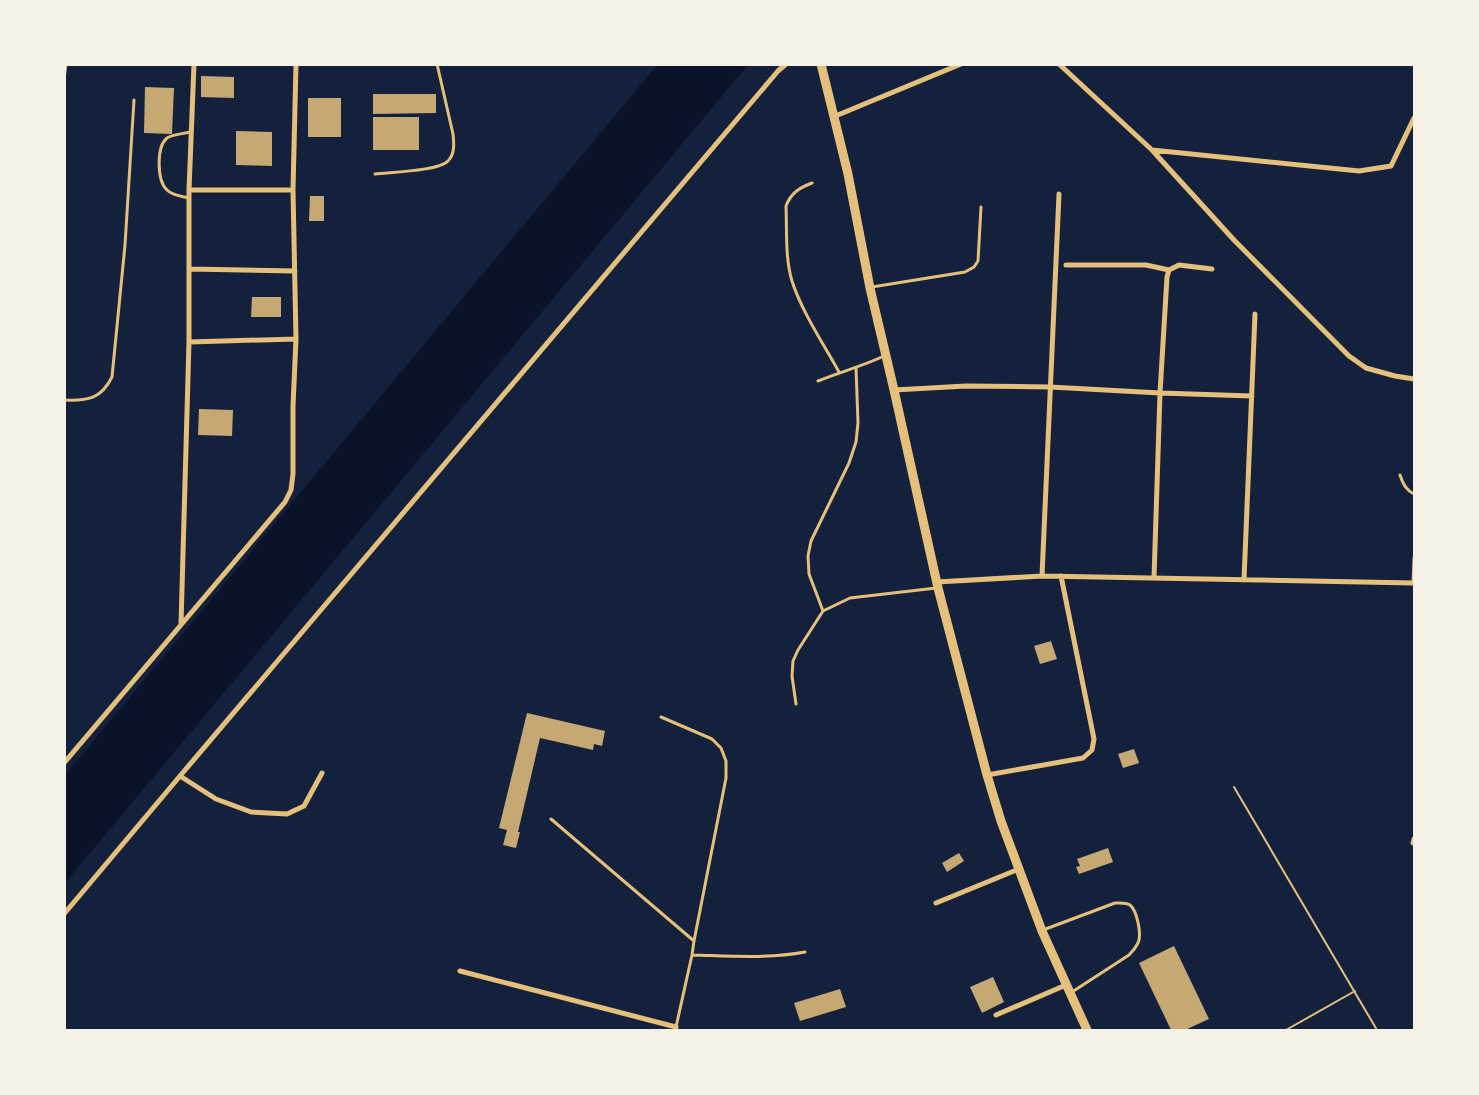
<svg xmlns="http://www.w3.org/2000/svg" width="1479" height="1095" font-family="'Space Grotesk',sans-serif">
  <style>
    .water { fill: #0b132b }
    .building { fill: #c6a872 }
    .lines { fill: none; stroke-linecap: round; stroke-linejoin: round }
    .path { stroke: #e5c07b; stroke-width: 2 }
    .service { stroke: #e5c07b; stroke-width: 3 }
    .minor { stroke: #e5c07b; stroke-width: 5 }
    .primary { stroke: #e5c07b; stroke-width: 9 }
  </style>
  <rect width="100%" height="100%" fill="#14213d"/>
  <path class="water" d="M657 65H748L65 883V775Z"/>
  <path class="building" d="M201 76 234 77V98L201 97Z
    M145 87 174 88 172 134 144 133Z
    M373 94H436V113L373 114Z
    M308 98H341V137H308Z
    M373 117H419V150H373Z
    M236 131 272 132V166L236 165Z
    M310 196H324V221H309Z
    M252 297H281V317H251Z
    M199 409 233 410 232 436 198 435Z
    M1051 641 1057 659 1040 664 1034 646Z
    M527 713 605 731 602 746 594 744 593 750 540 738 518 832H520L516 848 503 845 507 830 499 828Z
    M1134 749 1139 763 1123 768 1118 754Z
    M1108 848 1113 862 1079 874 1076 867 1080 866 1077 859Z
    M959 853 964 861 947 872 942 863Z
    M1174 946 1209 1019 1185 1030H1171L1139 963Z
    M993 977 1004 1002 982 1013 970 987Z
    M840 989 846 1007 800 1021 794 1003Z"/>
  <g class="lines">
    <path class="path" d="M1234 787 1377 1030
      M1286 1030 1355 991"/>
    <path class="service" d="M64 79 66 64
      M375 174C390 172 439 171 448 161 455 154 454 143 453 134L437 64
      M812 183C799 188 791 193 786 206 787 231 785 258 792 281 801 310 824 345 839 372
      M189 198C182 196 173 196 167 190 157 181 156 147 167 138 173 134 183 134 190 132
      M872 287 965 272 974 267 978 261 981 207
      M818 381C840 372 863 366 884 356
      M64 400C88 401 101 399 112 377L125 245 134 100
      M1400 475C1403 484 1406 490 1414 494
      M1413 582 1414 558
      M823 611 809 574 808 556 811 541 849 463 856 442 858 423 856 368
      M796 704 792 676 793 661 798 650 823 611 850 598 936 588
      M661 717 712 739 721 748 726 761V778L694 941
      M551 819 694 941 692 955 676 1027
      M1043 930 1115 903C1120 903 1125 902 1130 905 1137 911 1142 934 1138 943 1136 947 1133 951 1129 955L1072 992
      M692 955C730 956 768 959 805 952"/>
    <path class="minor" d="M1059 64 1152 150 1234 240 1349 356 1366 368 1395 376 1414 379
      M833 117 961 64
      M1152 150 1359 171 1391 166 1414 118
      M189 190H293
      M1066 265H1146L1169 270
      M189 269 295 271
      M189 342 296 339
      M894 390 966 386 1050 387 1160 393 1252 396
      M1042 576 1059 194
      M1154 578 1160 393 1167 277 1169 270 1179 265 1212 269
      M1244 580 1255 314
      M937 582 1042 576 1414 583
      M181 624 189 342V190L194 64
      M64 763 285 502 291 490 293 474V406L296 339 293 190 296 64
      M987 775 1083 758 1092 750 1094 739 1061 576
      M180 776 216 799 251 812 287 814 304 806 322 773
      M1413 843 1414 839
      M936 903 1019 869
      M64 914 180 776 778 71 786 64
      M460 971 676 1027 675 1030
      M996 1015 1066 985"/>
    <path class="primary" d="M821 64 848 174 870 288 894 390 938 588 987 775 1001 821 1042 931 1087 1030"/>
  </g>
  <rect width="1479" height="1095" fill="none" stroke="#f6f1e7" stroke-width="132"/>
</svg>
